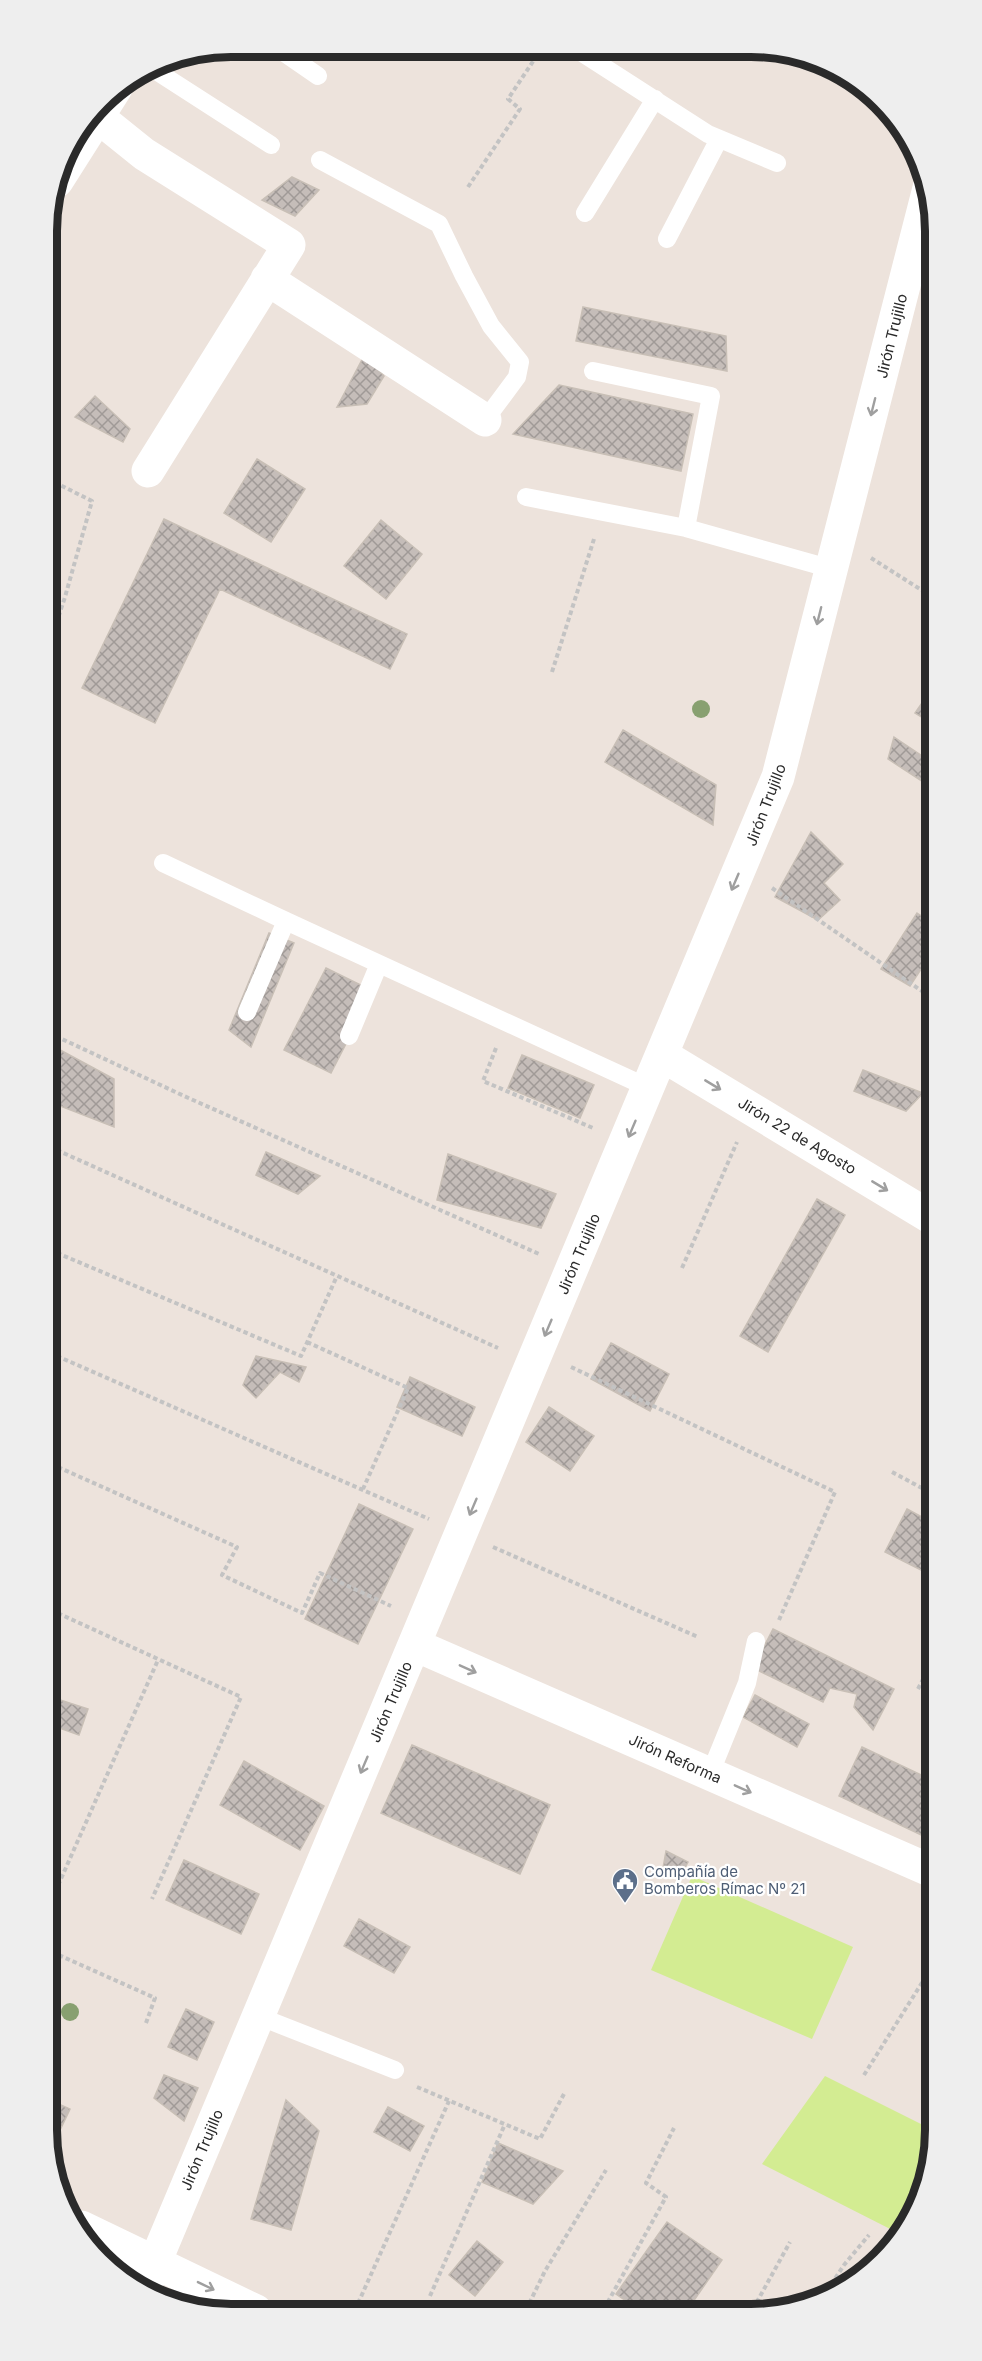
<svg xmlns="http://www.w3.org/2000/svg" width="982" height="2361" font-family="Inter,sans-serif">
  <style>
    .pitch { fill: #d3ec92 }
    .building { fill: url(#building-cross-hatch); stroke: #c8bfb6; stroke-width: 1.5 }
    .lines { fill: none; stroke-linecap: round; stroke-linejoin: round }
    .path { stroke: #c3c3c3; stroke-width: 4; stroke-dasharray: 4.5 3; stroke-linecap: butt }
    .lane { stroke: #fff; stroke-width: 18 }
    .street { stroke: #fff; stroke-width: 33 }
    .secondary { stroke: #fff; stroke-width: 33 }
    .tree { fill: #88a070 }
    .oneway { stroke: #9f9f9f }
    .labels { text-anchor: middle; stroke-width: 4.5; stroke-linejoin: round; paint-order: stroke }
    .street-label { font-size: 15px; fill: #2a2a2a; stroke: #fff }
    .service-label { font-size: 15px; fill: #4e5e75; stroke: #fff; text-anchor: start }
    .rim { fill: none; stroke: #2a2a2a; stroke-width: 8 }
  </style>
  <defs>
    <pattern id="building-cross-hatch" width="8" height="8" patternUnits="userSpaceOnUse" patternTransform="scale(1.5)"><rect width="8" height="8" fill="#c5bdb9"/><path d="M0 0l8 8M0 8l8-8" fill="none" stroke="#a09a97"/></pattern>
  </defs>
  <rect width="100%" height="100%" fill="#ede3dc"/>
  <path class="pitch" d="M692 1876 853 1947 812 2039 651 1970Z
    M825 2076 935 2131V2142L922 2201 902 2235 762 2164Z"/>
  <path class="building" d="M292 177 319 190 295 216 262 200Z
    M583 307 726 336 727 371 576 341Z
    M365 354 384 376 367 404 337 407Z
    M559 385 693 414 681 471 513 434Z
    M95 396 130 429 123 442 75 417Z
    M257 459 305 489 271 542 224 513Z
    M164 519 407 634 390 669 220 589 155 723 82 688Z
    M381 520 422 554 386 599 344 566Z
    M931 690V723L915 713Z
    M623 730 716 785 713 825 605 762Z
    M894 737 931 762V787L888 759Z
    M811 832 843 864 824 883 840 900 818 920 775 897Z
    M917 913 932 923V963L927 960 910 986 881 969Z
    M269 933 294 943 251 1047 229 1030Z
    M326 968 373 991 331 1073 284 1050Z
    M49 1044 114 1079V1127L50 1102Z
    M522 1055 594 1085 580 1118 508 1088Z
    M863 1070 923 1093 906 1111 854 1091Z
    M266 1152 320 1176 298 1194 256 1175Z
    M448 1154 556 1194 541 1228 437 1200Z
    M817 1199 845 1215 768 1352 740 1336Z
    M611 1343 669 1374 650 1411 591 1379Z
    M256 1356 306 1367 299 1382 280 1372 256 1398 243 1385Z
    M410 1377 475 1407 462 1436 397 1407Z
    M549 1407 594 1436 570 1471 526 1442Z
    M359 1504 413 1529 358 1644 305 1619Z
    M907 1509 933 1523V1576L885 1552Z
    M773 1629 894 1689 873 1730 854 1707 857 1694 830 1688 823 1702 753 1668Z
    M755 1695 809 1724 797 1747 743 1717Z
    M54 1698 88 1709 79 1735 51 1725V1708Z
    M412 1745 550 1805 520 1874 381 1813Z
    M862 1747 934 1781V1841L839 1796Z
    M244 1761 324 1806 300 1850 220 1805Z
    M666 1851 688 1862 680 1877 663 1868Z
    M184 1860 259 1894 241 1934 166 1900Z
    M359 1919 410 1947 394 1973 344 1946Z
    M186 2009 214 2022 197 2060 168 2047Z
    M164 2075 198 2088 184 2121 154 2098Z
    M286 2100 319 2131 291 2230 251 2219Z
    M52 2101 70 2109 53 2145Z
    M388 2107 424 2126 410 2151 374 2132Z
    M498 2143 563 2171 533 2204 482 2182Z
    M667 2222 722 2260 688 2309H638L616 2294Z
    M477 2241 503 2262 475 2296 449 2275Z"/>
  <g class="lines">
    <path class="path" d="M468 187 520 109 508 99 542 48
      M48 479 92 501 65 597 48 648
      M871 558 931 596
      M552 672 594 539
      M772 888 932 998
      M49 1033 184 1096 539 1254
      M496 1048 483 1081 593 1128
      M50 1147 498 1348
      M50 1250 301 1356 337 1276
      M682 1268 737 1142
      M307 1342 408 1388 363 1489
      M50 1353 429 1519
      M571 1367 835 1492 779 1620
      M51 1464 237 1547 222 1575 302 1613 320 1573 391 1606
      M892 1472 933 1494
      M493 1547 698 1637
      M51 1610 241 1697 152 1899
      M918 1689 934 1658
      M52 1899 158 1660
      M52 1952 155 1998 146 2023
      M864 2075 935 1962
      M417 2087 540 2139 565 2092
      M430 2296 505 2124
      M823 2297 844 2265 869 2235
      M604 2309 666 2197 646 2183 674 2128
      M753 2309 790 2242
      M355 2310 449 2101
      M526 2310 545 2271 606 2170"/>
    <path class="lane" d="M276 47 318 76
      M576 49 708 134 777 163
      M150 67 271 145
      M320 160 439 224 464 276 491 326 520 362 517 377 485 420
      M585 213 655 99
      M667 239 719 139
      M593 371 711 396 686 528
      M526 497 686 528 832 569
      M163 863 286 921
      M247 1012 286 921 649 1088
      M349 1036 379 964
      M710 1774 747 1683 756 1641
      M258 2016 395 2070"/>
    <path class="street" d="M98 117 144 154 289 245 148 471
      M267 279 485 420
      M662 1055 932 1218
      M415 1645 934 1872
      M81 2227 256 2311
      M143 2291 778 777 929 188"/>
    <path class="secondary" d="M57 181 116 88"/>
  </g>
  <g class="tree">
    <circle cx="701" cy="709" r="9"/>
    <circle cx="70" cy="2012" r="9"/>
  </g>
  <defs><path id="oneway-shaft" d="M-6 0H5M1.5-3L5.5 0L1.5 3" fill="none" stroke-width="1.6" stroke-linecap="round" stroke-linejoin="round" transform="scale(1.5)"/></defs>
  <g class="oneway">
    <use href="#oneway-shaft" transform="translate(873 407) rotate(104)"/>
    <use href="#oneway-shaft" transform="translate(819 616) rotate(104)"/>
    <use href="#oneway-shaft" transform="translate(735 882) rotate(113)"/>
    <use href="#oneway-shaft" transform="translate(713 1085) rotate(31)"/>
    <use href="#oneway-shaft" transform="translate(632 1129) rotate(113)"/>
    <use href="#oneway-shaft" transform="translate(880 1186) rotate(31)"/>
    <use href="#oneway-shaft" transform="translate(548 1328) rotate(113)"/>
    <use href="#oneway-shaft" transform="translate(473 1507) rotate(113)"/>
    <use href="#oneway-shaft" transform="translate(468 1669) rotate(24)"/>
    <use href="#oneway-shaft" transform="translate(364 1765) rotate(113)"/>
    <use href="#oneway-shaft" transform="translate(743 1789) rotate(24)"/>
    <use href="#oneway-shaft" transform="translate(206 2286) rotate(26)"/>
  </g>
  <defs>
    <g id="civic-pin" transform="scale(1.35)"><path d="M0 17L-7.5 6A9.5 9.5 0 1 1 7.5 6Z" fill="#5c6f8a" stroke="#fff"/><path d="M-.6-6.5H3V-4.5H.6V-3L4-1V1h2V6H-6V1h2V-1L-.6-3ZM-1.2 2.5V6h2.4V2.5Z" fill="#fff"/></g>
  </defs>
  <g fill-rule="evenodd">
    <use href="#civic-pin" x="625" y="1881"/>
  </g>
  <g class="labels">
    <g class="street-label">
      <text transform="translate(892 336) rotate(-76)" y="5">Jirón Trujillo</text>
      <text transform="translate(766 805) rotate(-69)" y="5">Jirón Trujillo</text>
      <text transform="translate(797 1136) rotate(31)" y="5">Jirón 22 de Agosto</text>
      <text transform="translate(579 1254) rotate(-67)" y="5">Jirón Trujillo</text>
      <text transform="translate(391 1702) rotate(-67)" y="5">Jirón Trujillo</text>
      <text transform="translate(675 1759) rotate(24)" y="5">Jirón Reforma</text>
      <text transform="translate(202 2150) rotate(-67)" y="5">Jirón Trujillo</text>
    </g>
    <g class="service-label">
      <text x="644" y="1877">Compañía de<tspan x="644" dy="17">Bomberos Rímac Nº 21</tspan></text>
    </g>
  </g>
  <path d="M0 0H982V2361H0ZM231 57H751A174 174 0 0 1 925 231V2130A174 174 0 0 1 751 2304H231A174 174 0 0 1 57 2130V231A174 174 0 0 1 231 57Z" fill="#eee" fill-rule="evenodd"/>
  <path class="rim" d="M231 57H751A174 174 0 0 1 925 231V2130A174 174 0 0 1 751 2304H231A174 174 0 0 1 57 2130V231A174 174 0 0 1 231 57Z"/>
</svg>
